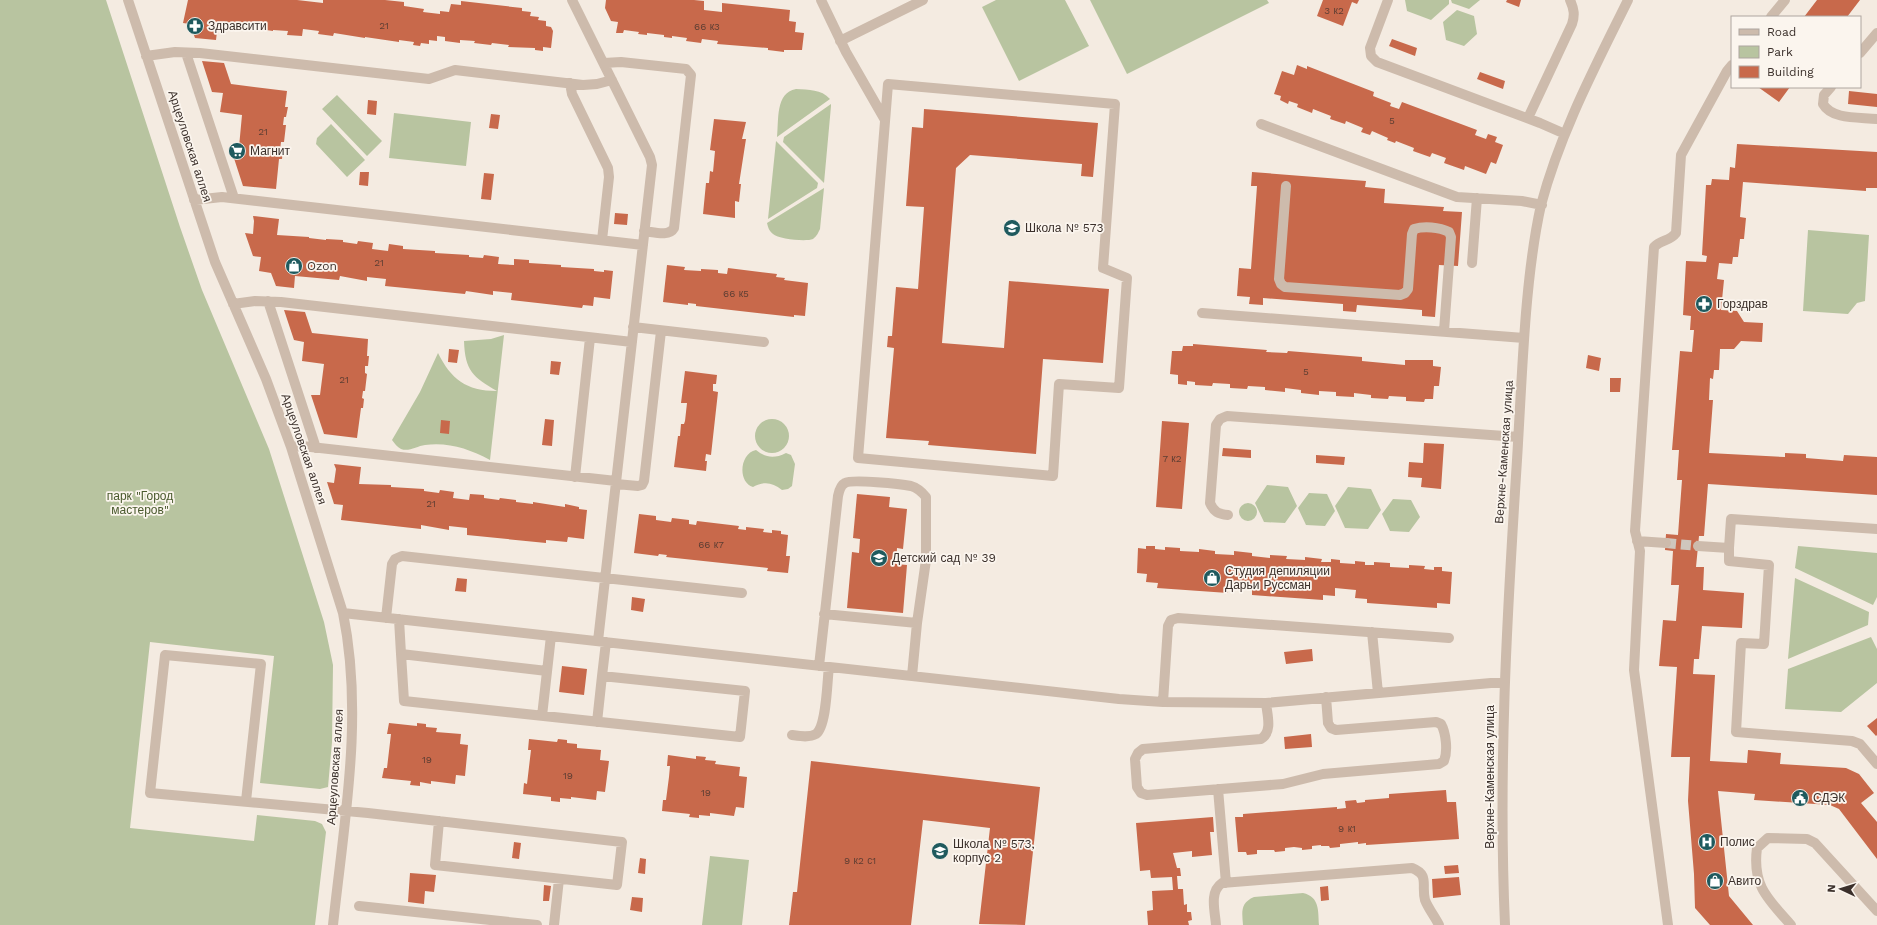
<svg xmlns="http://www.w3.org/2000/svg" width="1877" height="925" font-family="'Work Sans',sans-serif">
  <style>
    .green { fill: #b8c4a0 }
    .building { fill: #c8694b }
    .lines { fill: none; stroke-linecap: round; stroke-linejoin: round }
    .minor-tunnel { stroke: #cfc6bd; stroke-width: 10; stroke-dasharray: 10 5; stroke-linecap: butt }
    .minor { stroke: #cdbbac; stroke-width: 10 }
    .labels { text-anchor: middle; stroke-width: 3.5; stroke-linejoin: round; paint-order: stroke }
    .number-label { font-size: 10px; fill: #5e3e33 }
    .poi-label { font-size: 12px; fill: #3b302b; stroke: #fbf5ee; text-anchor: start }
    .street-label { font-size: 12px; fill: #3b302b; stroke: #fbf5ee }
    .park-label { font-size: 12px; fill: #4a5a2e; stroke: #fbf5ee }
  </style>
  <rect width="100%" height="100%" fill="#f4ebe1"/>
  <path class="green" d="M0 0H106L180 227 202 290 269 449 324 622 333 665 332 742 328 787 320 789 260 783 274 656 150 642 130 828 254 841 257 815 315 821 322 824 326 832 315 925H0Z
    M996 0H1065L1089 46 1019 81 982 7Z
    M1090 0H1267L1269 3 1127 74Z
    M1405 0H1449V4L1431 20 1407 11Z
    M1451 0H1480L1469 9 1452 3Z
    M1457 10 1474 16 1477 34 1464 46 1446 40 1443 22Z
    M796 89C809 90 821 89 830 99L777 137C779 120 775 93 796 89Z
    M337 95 382 141 367 156 322 109Z
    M831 104V106L824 183 783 142 784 137Z
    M394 113 471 122 466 166 389 158Z
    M331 124 365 160 347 177 316 144 317 138Z
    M776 141 818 183 817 188 768 219Z
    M824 188 820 229C818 233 817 236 813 239 806 242 778 239 773 234 769 231 768 227 767 223Z
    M1808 230 1869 235 1865 301 1857 303 1848 314 1803 311Z
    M504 335 490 460C469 449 449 442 425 445 417 446 409 452 401 449 397 447 395 444 392 440L420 392 438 353C451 379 466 391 497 391 473 377 465 371 464 341L491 339Z
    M755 436a17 17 0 1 1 34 0a17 17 0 1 1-34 0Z
    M756 450C766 458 774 459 786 453L791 455 795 464 792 486 788 489 782 490C772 482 764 481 753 487 737 482 740 453 756 450Z
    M1267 485 1288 487 1297 506 1285 523 1264 522 1255 503Z
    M1348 487 1371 489 1381 510 1368 529 1345 528 1335 506Z
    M1309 493 1327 494 1335 511 1325 526 1306 525 1298 508Z
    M1393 499 1411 500 1420 517 1409 532 1390 531 1382 514Z
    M1239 512a9 9 0 1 1 18 0a9 9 0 1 1-18 0Z
    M1798 546 1877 553V597L1873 605 1795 568Z
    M1795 578 1869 612 1868 625 1788 659Z
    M1871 637 1877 649V683L1841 712 1785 709 1788 669Z
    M710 856 749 860 742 925H702Z
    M1303 893C1320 897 1318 911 1319 925H1243C1242 912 1240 903 1254 897Z"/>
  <path class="building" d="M188 0H297L323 3V0H385L404 2V6L424 9 423 12 440 14V11L449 12 451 4 461 5V1L522 8V11L531 12 530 16 539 17 538 20 546 21V26L551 27 553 31 551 48 543 47V51L535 50V48L508 47 509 45 492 43 491 45 474 43 475 41 460 40V43L445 41V37L437 36V41L429 40V44L421 43 420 46 413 45 414 42 399 40V42L365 37V38L334 33 333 36 318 34 319 31 303 29 302 36 287 35 288 31 273 30V31L239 26V28L222 26V24L218 23 216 40 195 38 190 24 183 23Z
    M606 0H694L704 1V10L722 12V3L790 10 789 21 796 22 795 32 804 33 802 50H784V52L768 50V48L717 44 718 41 702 39 701 43 686 41 687 38 672 36V38L664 37V35L647 33V35L638 34 639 32 624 30 623 33H616L618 22 611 21 605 8Z
    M1323 0H1359L1357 4 1352 2 1343 26 1317 16Z
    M1507 0H1521L1519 7 1506 2Z
    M1817 0H1860L1847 17H1804Z
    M1392 39 1417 48 1415 56 1389 46Z
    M202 61 224 63 231 84 287 91 285 107H288L286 117H284L283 125H286L284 142H281L280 150H283L282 159H279L276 189 243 186 230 146 239 147 242 115 220 112 223 93 212 92Z
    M1297 65 1307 69V66L1374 92 1373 96 1391 103 1390 106 1399 109 1402 102 1477 130 1475 135 1486 139 1488 134 1497 137 1495 142 1503 145 1496 164 1491 162 1486 174 1465 166 1464 170 1444 163 1446 158 1432 153 1430 157 1413 151 1414 148 1396 141 1395 143 1387 140 1388 138 1372 131 1370 135 1361 132 1363 128 1346 121 1345 124 1330 119 1331 116 1313 109 1312 113 1297 107 1298 104 1289 101 1288 104 1280 100 1281 96 1274 94 1282 71 1294 75Z
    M1480 72 1505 81 1503 89 1477 79Z
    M1758 87H1790L1779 102Z
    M1849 91 1877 94V107L1848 104Z
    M368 100 377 101 376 115 367 114Z
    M924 109 1098 123 1093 177 1081 176 1082 164 970 155 956 168 942 343 1004 348 1009 281 1109 289 1103 363 1043 359 1036 454 928 445 929 441 886 438 894 348 887 347 888 336H892L896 287 918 289 924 207 906 206 912 127 923 128Z
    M491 114 500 115 498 129 489 128Z
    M714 119 746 122 742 139H746L739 184H741L739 202 735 201V218L703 214 706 183H709L710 171 713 172 715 151 710 150Z
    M1737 144 1877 152V188H1866V191L1743 182 1740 217 1746 218 1744 239H1740L1738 257H1733L1732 264 1719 263 1717 279 1724 280 1721 310 1737 311 1744 322 1763 323 1762 342 1741 341 1734 349H1720L1719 370H1714L1713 379 1710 378 1709 400H1713L1709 453 1785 457V453L1806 454V458L1843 461 1844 455 1877 457V495L1708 484 1704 536H1699L1696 567H1704L1703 590 1744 593 1742 628 1702 626 1699 659H1694L1693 674 1715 675 1710 761 1747 763 1748 750 1781 753 1780 764 1846 768 1859 774 1874 793 1861 803 1877 822V859L1839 809 1830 805 1754 800 1755 794 1718 791 1729 896 1753 925H1710L1695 908 1694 874 1688 801 1690 757H1671L1677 667 1659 666 1663 620 1676 621 1679 585H1671L1673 551 1665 550 1666 534 1678 535 1682 480H1677L1679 450H1672L1680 351 1692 352 1694 330H1690L1691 316 1683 315 1686 261 1706 262 1707 256 1702 255 1706 185H1711L1712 179 1729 180 1730 167 1735 168Z
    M360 172H369L368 186 359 185Z
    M1252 172 1366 181 1365 187 1385 189 1384 203 1444 207 1443 211 1462 212 1458 266 1439 265 1435 317 1422 316V310L1357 305 1356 312 1343 311V304L1263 298V305L1249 304 1250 297 1237 296 1239 268 1251 269 1257 186H1251Z
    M484 173 494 174 491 200 481 199Z
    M615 213 628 214 627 225 614 224Z
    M253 216 279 219 277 235 309 237V238L326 240V239L343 240V242L357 244 358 241 373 243 372 249 388 251 389 244 403 246V249L435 251V253L469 255V257L483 258 484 255 499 257 498 264 514 265V259L529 260V263L561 265V267L594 269V271L604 272V270L613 271 610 299 594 297 593 306 583 305 582 308 511 300 512 293 493 291V295L466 291 465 294 385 286 386 279 367 277V281L340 276 339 280 295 276 294 288 276 286 271 273 259 271 261 257 253 256 245 233 253 234 254 221Z
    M667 265 685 267 684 270 701 271V269L718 270V273L727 274 728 268 777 274 776 277 785 278 784 280 808 283 805 316 794 315V317L696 306V304L688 303V305L663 302Z
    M284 310 305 312 312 333 368 339 367 356H369L368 366H365V373L367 374 365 391H363L362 398 364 399 363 408H361L357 438 324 434 311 395H320L324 364 302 361 304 342 294 340Z
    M1193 344 1267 350 1266 352 1287 353 1288 351 1362 357V361L1405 365V360H1433V366L1441 367 1439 386H1434L1433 399H1425L1424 402 1406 401V397L1389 396 1388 399 1371 398V395L1354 393V397L1336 396V392L1319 391V395L1301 393V390L1285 388V392L1265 390V387L1248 386 1247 389 1230 388V384L1213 383 1212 386 1195 385V382L1187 381V385L1178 384V375L1170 374 1172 351H1182L1183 346H1193Z
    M449 349 459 350 457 363 448 362Z
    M1588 355 1601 358 1599 371 1586 368Z
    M551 361 561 362 559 375 550 374Z
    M685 371 717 375 716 384H713V391L718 392 711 455 706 454 705 461H707L706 471 674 467 678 436H680L681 424H684L685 421 687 403H681Z
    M1610 378H1621L1620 392H1610Z
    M545 419 554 420 552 446 542 445Z
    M441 420 450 421 449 434 440 433Z
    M1162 421 1189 423 1182 509 1156 507Z
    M1424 443 1444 444 1441 489 1421 487 1422 478 1408 477 1409 462 1423 463Z
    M1223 448 1251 450V458L1222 456Z
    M1316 455 1345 457 1344 465 1316 463Z
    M334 464 361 467 359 484 391 485V487L424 489V491L439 493 440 490 454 492 453 498 469 500 470 494 484 495V498L499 500 500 498 516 500V502L533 504V502L565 507V504L579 507V509L587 510 584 539 568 537 567 542 546 540V543L467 535V528L449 526V530L421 525V529L341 520 343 505 334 504 327 482 334 483 336 469Z
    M857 494 890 497 889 507 907 509 903 549 897 548 896 564 907 565 903 613 847 608 852 552 859 553 860 539 853 538Z
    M639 514 656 516V520L671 522 672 518 689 520V524L696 525 697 521 739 526 738 529 746 530V527L764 529 763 532 772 533V530L781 531V534L788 535 786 556H790L788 573 767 571 768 568 666 557 667 555 659 554 658 556 634 553Z
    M1146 546H1155V549L1165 550V547L1180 548V551L1199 552V549L1215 551V554L1234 555V551L1252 553V556L1270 558V555L1287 556 1286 559 1305 560V557L1322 559 1321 562H1331V559L1340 560V563L1355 564V561L1365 562V565H1374V562L1390 563V567L1409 568V565L1425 566 1424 569 1434 570V567H1442V571L1452 572 1450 604 1437 603V608L1367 603V599L1355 598 1356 590 1335 588V596L1323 595V600L1252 595V590L1228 588V593L1157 588 1158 583 1146 582 1147 574 1137 573 1138 548 1146 549Z
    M457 578 467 579 466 592 455 591Z
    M632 597 645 599 643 612 631 610Z
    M1312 649 1313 661 1286 664 1284 652Z
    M562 666 587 669 584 695 559 692Z
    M1877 718V735L1876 736 1867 726Z
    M389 723 417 726V723L426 724V727L437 728 436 732 461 734 460 744 468 745 465 776 456 775 455 784 431 781V784L420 782V786L410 785 411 781 382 778 384 768H387L391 734H387Z
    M1311 734 1312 747 1285 749 1284 737Z
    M529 739 557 742 558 739 567 740V743L577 744V748L601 750 600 760 609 761 605 792 597 791 596 800 571 797V799L560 798V802L551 801V797L523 794 524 783 527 784 531 750H528Z
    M668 755 696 759V756L706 757 705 760 716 761 715 764 740 767 739 776 747 777 744 808 736 807 734 816 710 813V816L699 815V818L689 817 690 814 662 811 663 800H666L669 777 670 766H667Z
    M811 761 1040 787 1025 925 979 924 990 828 923 820 911 925H789L793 892H797Z
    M1446 790 1447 802H1456L1459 839 1366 845V843L1358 844V842L1340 844V847L1330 848 1329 846H1321V845L1312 846V849L1302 850V848L1294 847 1285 848V851L1275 852 1274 850H1257V854L1247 855 1246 852H1238L1235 817H1243V814L1337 807V809L1346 808 1345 801 1356 800 1357 803 1365 802V800L1389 798V794Z
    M1213 817 1214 832H1210L1212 855 1192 857V851L1173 853 1177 868H1180L1181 876H1177L1178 889H1183L1184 905 1187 904V912H1191L1192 920 1188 921 1189 925H1148L1147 911 1153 910 1152 891 1173 890 1172 877 1151 878 1150 870 1140 871 1136 823Z
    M514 842 521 843 519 859 512 858Z
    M640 858 646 859 645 874 638 873Z
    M1458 865 1459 873 1445 874 1444 866Z
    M410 873 436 875 434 892 425 891 424 904 408 902Z
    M1459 877 1461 895 1433 898 1432 879Z
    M544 885 551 886 549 901H543Z
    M1328 886 1329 900 1321 901 1320 887Z
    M632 897 643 898 642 912 630 910Z"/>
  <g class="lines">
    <path class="minor-tunnel" d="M1666 543 1698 546"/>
    <path class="minor" d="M128 0 215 262 266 379 291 447 343 613C364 716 344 822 333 925
      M572 0 650 157 652 165 598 641
      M821 0 846 52 885 120
      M1388 0 1370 48 1371 56 1377 62 1540 123 1565 134
      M1771 17 1785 0
      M840 41 923 0
      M186 53 234 198
      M1860 53 1877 33
      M146 56 175 52 200 53 429 79 455 70 583 85 597 84 612 80
      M604 63 621 62 686 69 691 75 674 228C669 237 654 232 644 231
      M570 83 572 94 608 168 609 177 602 240
      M888 84 1115 104 1103 268 1127 278 1119 388 1059 384 1053 476 858 458Z
      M1831 87 1824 95 1823 104C1832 120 1860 117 1877 119
      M1528 118 1572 24C1575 15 1574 9 1570 0
      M1261 124 1457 197 1522 201 1542 205
      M1286 186 1279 279 1281 284 1285 287 1400 295 1405 293 1408 289 1412 234 1414 229C1424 226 1439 227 1449 232L1451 237 1444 331
      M194 200 222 197 643 245
      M1472 263 1477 198
      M268 301 316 448
      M233 304 255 301 281 302 632 342
      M1202 313 1524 338
      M633 327 764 342
      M291 447 302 446 616 481
      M575 477 590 338
      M616 484 638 486 642 485 644 481 661 331
      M1228 515C1218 514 1214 512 1210 503L1216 425 1220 419 1227 416 1518 437
      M1637 541 1666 543
      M1698 546 1729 548 1731 519 1877 529
      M1729 548V561L1769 565 1764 644 1741 643 1736 732 1852 741 1860 744 1877 764
      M343 613 1119 699 1163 702 1266 703 1491 683H1504
      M386 618 392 564 395 559 402 556 742 593
      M399 619 401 654 547 671
      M1372 632 1378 693
      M401 654 404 701 740 737 745 691 602 676 597 722
      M819 666 838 496C839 491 841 485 845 483 852 479 901 484 911 486 918 488 922 492 926 497V560L917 623 824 614
      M602 676 606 642
      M912 676 917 623
      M1163 702 1168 626 1171 620 1178 618 1449 638
      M1266 703C1267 714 1273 732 1261 739L1143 749 1138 753 1135 759 1137 787 1141 793 1147 795 1283 784 1323 774 1439 764 1444 761C1448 751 1446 733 1441 724L1436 722 1336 730 1331 728 1328 723 1326 697
      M542 716 551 636
      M792 735C799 736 809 738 816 734 827 726 827 680 829 667
      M1218 789 1226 883
      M246 801 261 664 165 655 150 793 368 813 622 842 617 885 435 865 439 821
      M359 906 537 925
      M554 925 559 879
      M1216 925C1215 911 1209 892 1222 883L1412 868C1430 875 1421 885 1425 900 1428 908 1435 917 1439 925
      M1505 925C1498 770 1507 615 1517 460 1520 411 1522 362 1526 313 1529 277 1533 241 1541 205 1560 133 1595 67 1628 0
      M1668 925 1634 670 1640 551 1635 531 1654 247C1661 240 1670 241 1676 233L1681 155 1727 71 1732 65
      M1791 925C1768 899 1752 886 1757 848L1768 838 1807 839 1815 843 1877 911"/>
  </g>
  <defs>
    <g id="pharmacy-disc" transform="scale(0.9)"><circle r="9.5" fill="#1f5a5e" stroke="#fbf5ee"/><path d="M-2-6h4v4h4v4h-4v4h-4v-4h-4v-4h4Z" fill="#fff"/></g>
    <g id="supermarket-disc" transform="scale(0.9)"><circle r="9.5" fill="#1f5a5e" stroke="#fbf5ee"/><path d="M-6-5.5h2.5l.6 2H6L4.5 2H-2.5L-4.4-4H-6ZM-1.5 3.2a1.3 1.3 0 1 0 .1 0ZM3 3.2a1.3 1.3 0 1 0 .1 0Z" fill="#fff"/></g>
    <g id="school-disc" transform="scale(0.9)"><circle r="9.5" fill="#1f5a5e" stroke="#fbf5ee"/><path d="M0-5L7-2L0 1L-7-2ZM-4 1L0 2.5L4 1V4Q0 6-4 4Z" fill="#fff"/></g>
    <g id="shop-disc" transform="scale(0.9)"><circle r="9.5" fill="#1f5a5e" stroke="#fbf5ee"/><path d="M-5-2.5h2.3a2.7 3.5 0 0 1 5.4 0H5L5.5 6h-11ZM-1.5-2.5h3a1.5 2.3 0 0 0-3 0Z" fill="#fff"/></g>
    <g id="civic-disc" transform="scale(0.9)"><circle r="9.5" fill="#1f5a5e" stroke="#fbf5ee"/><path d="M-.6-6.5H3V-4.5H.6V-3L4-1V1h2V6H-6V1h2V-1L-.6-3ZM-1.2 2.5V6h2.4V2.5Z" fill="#fff"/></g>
    <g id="hospital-disc" transform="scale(0.9)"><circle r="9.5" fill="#1f5a5e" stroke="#fbf5ee"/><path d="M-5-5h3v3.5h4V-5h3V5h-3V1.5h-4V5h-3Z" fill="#fff"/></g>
  </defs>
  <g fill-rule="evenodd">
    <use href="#pharmacy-disc" x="195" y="26"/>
    <use href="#supermarket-disc" x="237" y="151"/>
    <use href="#school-disc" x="1012" y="228"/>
    <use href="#shop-disc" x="294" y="266"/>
    <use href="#pharmacy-disc" x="1704" y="304"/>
    <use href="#school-disc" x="879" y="558"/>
    <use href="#shop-disc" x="1212" y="578"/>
    <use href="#civic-disc" x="1800" y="798"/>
    <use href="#hospital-disc" x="1707" y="842"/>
    <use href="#school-disc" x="940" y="851"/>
    <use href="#shop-disc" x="1715" y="881"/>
  </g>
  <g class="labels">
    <g class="number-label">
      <text x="1334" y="14">3 к2</text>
      <text x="384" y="29">21</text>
      <text x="707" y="30">66 к3</text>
      <text x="1392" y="124">5</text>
      <text x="263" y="135">21</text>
      <text x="379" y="266">21</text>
      <text x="736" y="297">66 к5</text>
      <text x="1306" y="375">5</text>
      <text x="344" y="383">21</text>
      <text x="1172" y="462">7 к2</text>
      <text x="431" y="507">21</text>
      <text x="711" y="548">66 к7</text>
      <text x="427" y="763">19</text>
      <text x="568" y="779">19</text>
      <text x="706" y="796">19</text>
      <text x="1347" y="832">9 к1</text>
      <text x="860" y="864">9 к2 с1</text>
    </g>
    <g class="poi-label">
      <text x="208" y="30">Здравсити</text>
      <text x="250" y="155">Магнит</text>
      <text x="1025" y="232">Школа № 573</text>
      <text x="307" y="270">Ozon</text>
      <text x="1717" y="308">Горздрав</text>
      <text x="892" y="562">Детский сад № 39</text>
      <text x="1225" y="575">Студия депиляции<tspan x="1225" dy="14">Дарьи Руссман</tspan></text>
      <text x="1813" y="802">СДЭК</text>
      <text x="1720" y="846">Полис</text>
      <text x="953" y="848">Школа № 573,<tspan x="953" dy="14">корпус 2</tspan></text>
      <text x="1728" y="885">Авито</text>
    </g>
    <g class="street-label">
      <text transform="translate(190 146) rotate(72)" y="4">Арцеуловская аллея</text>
      <text transform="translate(304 449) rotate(71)" y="4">Арцеуловская аллея</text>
      <text transform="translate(1504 452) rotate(-86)" y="4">Верхне-Каменская улица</text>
      <text transform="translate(335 767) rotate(-86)" y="4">Арцеуловская аллея</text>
      <text transform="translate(1490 777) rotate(-90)" y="4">Верхне-Каменская улица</text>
    </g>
    <g class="park-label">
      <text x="140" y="500">парк "Город<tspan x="140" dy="14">мастеров"</tspan></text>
    </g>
  </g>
  <rect x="1731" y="16" width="130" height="72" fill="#fbf5ee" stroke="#aea6a0"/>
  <rect x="1739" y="29" width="20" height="6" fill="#cdbbac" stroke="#aea6a0"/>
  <text x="1767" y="36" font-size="12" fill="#3b302b">Road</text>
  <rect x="1739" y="46" width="20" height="12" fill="#b8c4a0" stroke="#aea6a0"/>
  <text x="1767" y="56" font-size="12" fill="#3b302b">Park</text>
  <rect x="1739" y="66" width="20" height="12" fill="#c8694b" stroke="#aea6a0"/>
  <text x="1767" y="76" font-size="12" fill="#3b302b">Building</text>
  <g transform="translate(1841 889) rotate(274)" stroke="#fbf5ee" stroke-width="3" paint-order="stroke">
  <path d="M0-3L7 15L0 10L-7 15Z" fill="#3b302b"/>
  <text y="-6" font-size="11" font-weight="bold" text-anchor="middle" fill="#3b302b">N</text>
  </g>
</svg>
